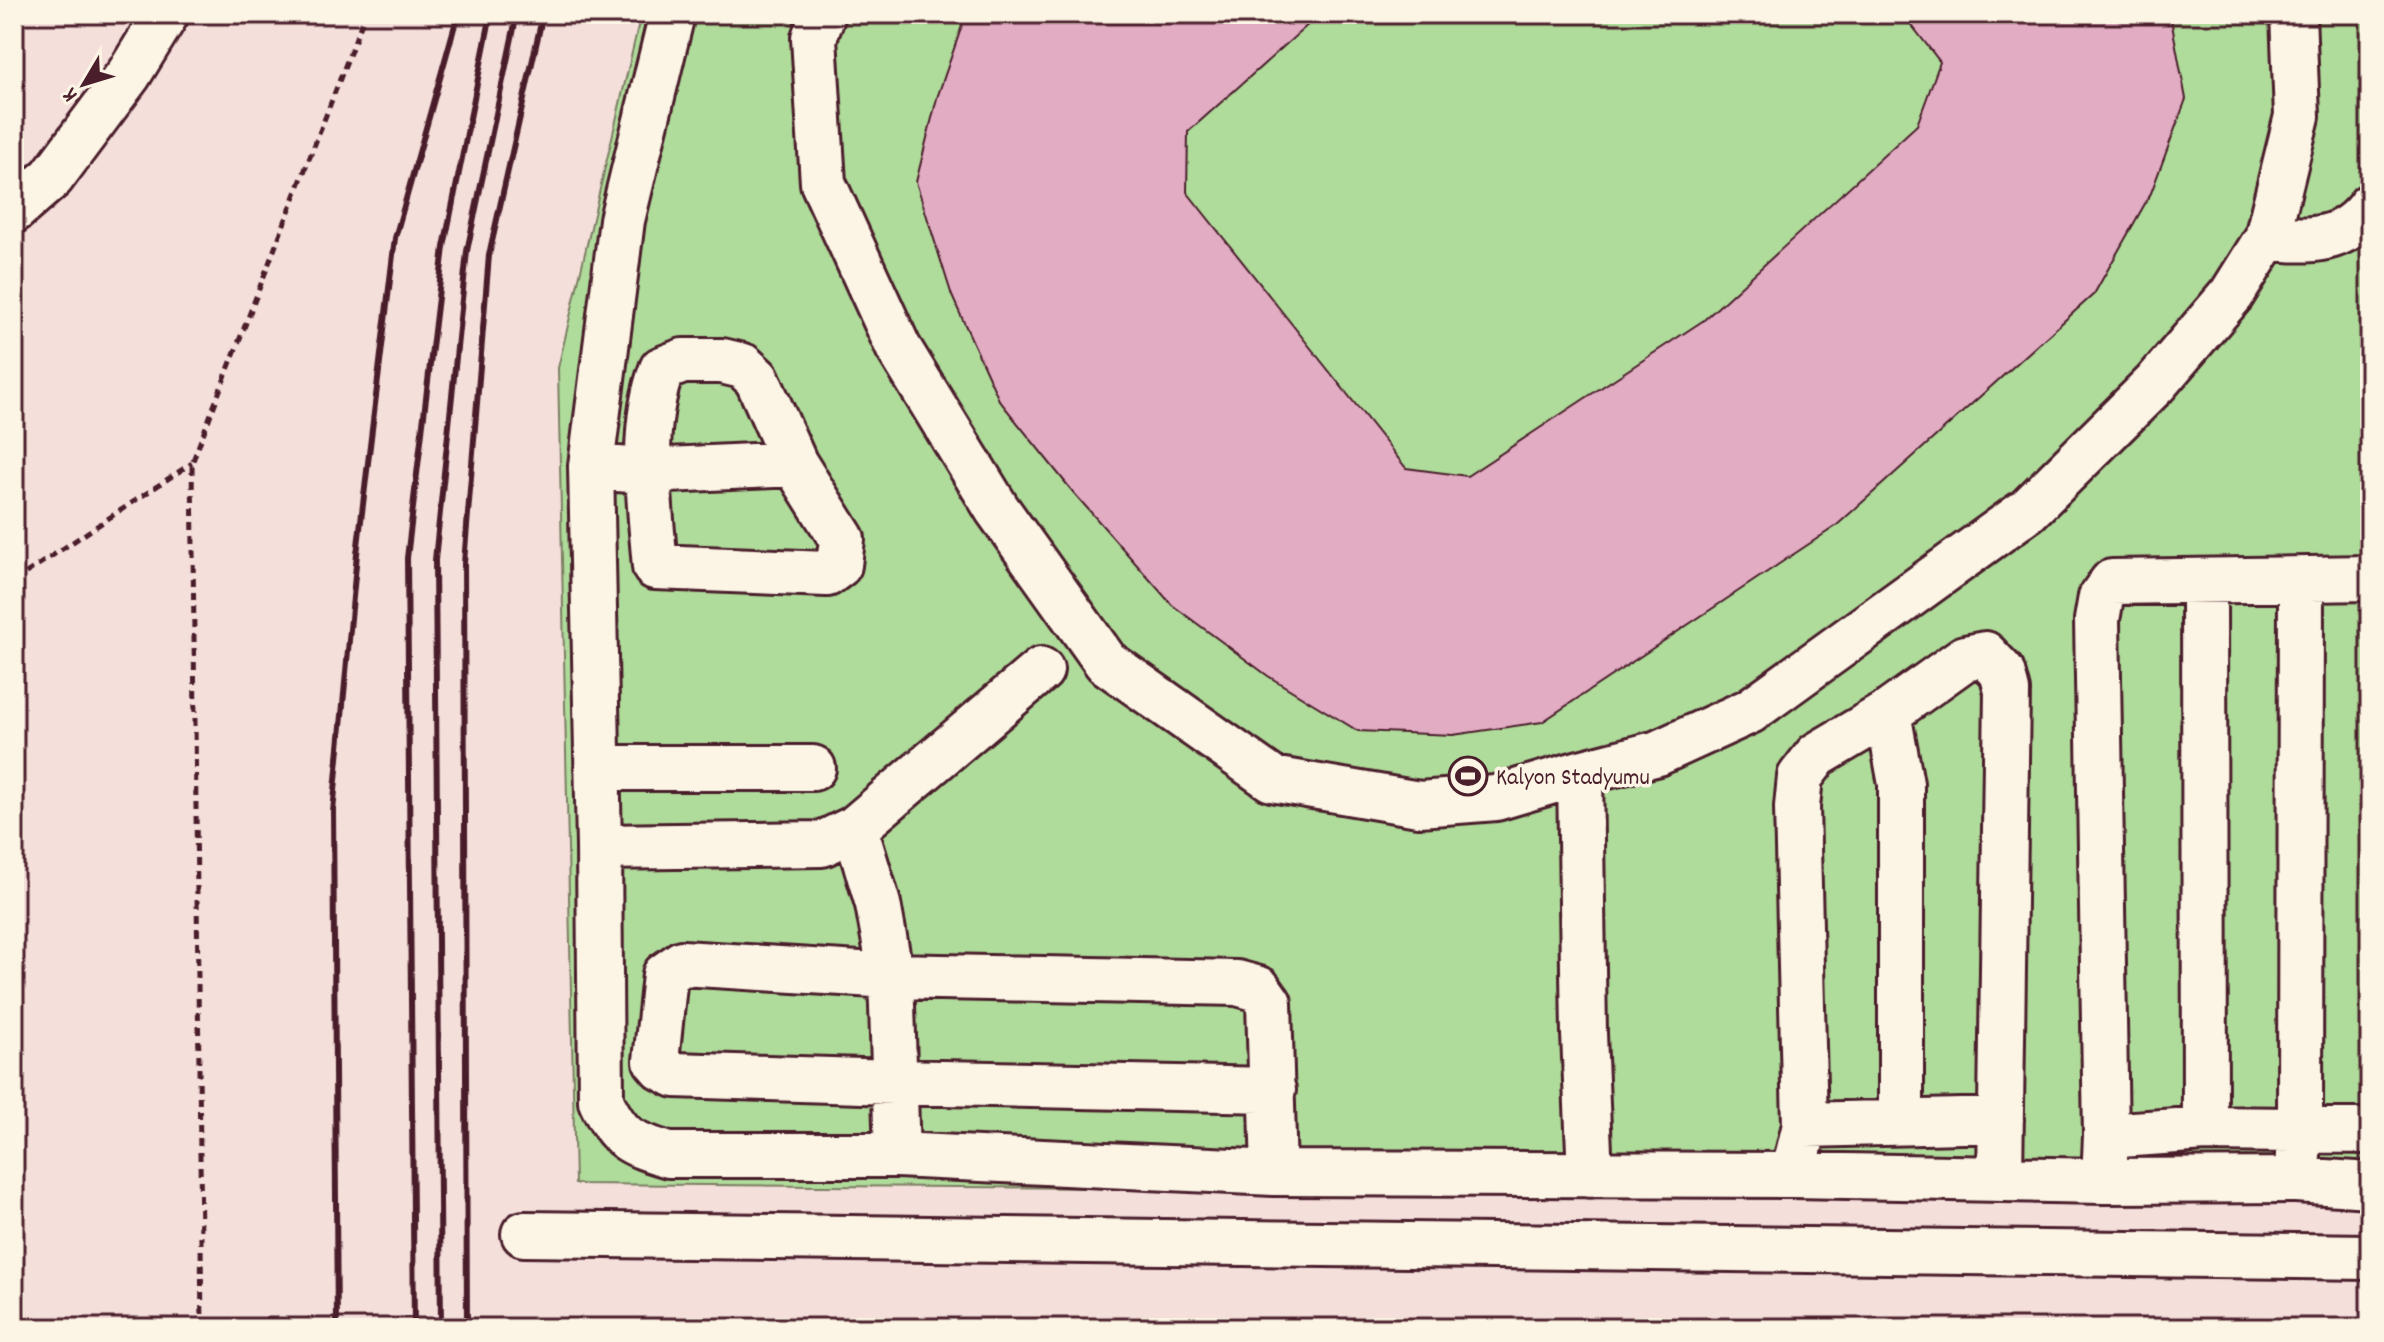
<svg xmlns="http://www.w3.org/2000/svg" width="2384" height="1342" font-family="Dekko,sans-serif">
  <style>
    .green { fill: #afdc9b; stroke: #7c7e63; stroke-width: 2 }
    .building { fill: #e2acc3; stroke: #4a1f2b; stroke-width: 2 }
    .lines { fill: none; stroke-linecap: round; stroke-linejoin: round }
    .minor-casing { stroke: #4a1f2b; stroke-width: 50 }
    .path { stroke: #4a1f2b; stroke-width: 5; stroke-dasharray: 8 6; stroke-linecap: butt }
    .minor { stroke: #fcf5e5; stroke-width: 44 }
    .rail { stroke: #4a1f2b; stroke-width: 6 }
    .labels { text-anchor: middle; stroke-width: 7; stroke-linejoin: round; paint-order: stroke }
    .poi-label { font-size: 24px; fill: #4a1f2b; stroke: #fcf5e5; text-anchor: start }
  </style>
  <rect width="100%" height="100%" fill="#f4dfdb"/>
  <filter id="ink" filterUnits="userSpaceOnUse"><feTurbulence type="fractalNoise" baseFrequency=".0125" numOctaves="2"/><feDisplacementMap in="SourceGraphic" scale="16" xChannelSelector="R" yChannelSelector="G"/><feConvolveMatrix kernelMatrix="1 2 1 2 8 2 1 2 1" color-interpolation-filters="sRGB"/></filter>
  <g filter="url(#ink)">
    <path class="green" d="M641 14H2370V1198L575 1184 558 368Z"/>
    <path class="building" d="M966 14H1320L1188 132 1187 192 1406 468 1467 476 1704 320 1917 125 1940 62 1903 14H2170L2186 99 2151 193 2094 294 1836 526 1542 722 1453 735 1358 731 1268 676 1172 605 1073 492 999 400 952 296 916 182 937 98Z"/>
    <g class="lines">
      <g class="minor-casing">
        <path id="minor" d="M672 14 622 220 591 466 599 847 601 1101C619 1139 629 1143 669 1155H897L1274 1173 1793 1175 2104 1181 2296 1180 2370 1185
          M823 14 814 38 823 183 898 347 997 509 1106 662 1272 779 1419 804 1496 798 1580 773 1658 753 1750 711 2028 510 2155 384 2232 294 2267 238 2297 116 2293 14
          M14 210 52 177 129 74 166 14
          M2267 238C2309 241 2343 244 2370 206
          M683 361H722L743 366 757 379 795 464 842 539 839 565 827 574 655 567C650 504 639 429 662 369Z
          M617 469 647 471 795 464
          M2204 582 2205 1129
          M1888 713 1901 784V1121
          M597 768H813
          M1580 773 1584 1034 1590 1175
          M855 828 878 904 891 976 897 1155
          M599 847 822 844 855 828 1041 670
          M1273 1090 893 1082 675 1075 662 1068 656 1061 665 975 682 963 891 976 1237 983 1259 989 1269 1003 1274 1173
          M1805 1125 2001 1120
          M2106 1136 2205 1129 2370 1131
          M1793 1175 1805 1125 1797 807 1800 777 1817 755 1888 713 1965 658 1985 654 2002 672 2007 691 2000 1177
          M2296 1180 2300 1130 2301 581
          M2104 1181 2106 1136 2097 620 2101 597 2112 582 2370 578
          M524 1234 2370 1257"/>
      </g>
      <path class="path" d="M14 581 192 463
        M202 1328 192 463 365 14"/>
      <use href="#minor" class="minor"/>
      <path class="rail" d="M337 1328 333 812 357 554 395 238 458 14
        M414 1328 407 558 444 247 491 14
        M441 1328 435 560 467 251 517 14
        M467 1328 464 563 489 255 543 14"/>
    </g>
  </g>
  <defs>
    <g id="stadium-ring" transform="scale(2)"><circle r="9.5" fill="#fcf5e5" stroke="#4a1f2b" stroke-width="1.5"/><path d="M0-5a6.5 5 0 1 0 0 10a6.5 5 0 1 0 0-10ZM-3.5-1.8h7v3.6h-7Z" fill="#4a1f2b"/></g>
  </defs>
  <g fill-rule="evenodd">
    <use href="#stadium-ring" x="1468" y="776"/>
  </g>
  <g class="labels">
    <g class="poi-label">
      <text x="1496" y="784">Kalyon Stadyumu</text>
    </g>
  </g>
  <rect width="2384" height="1342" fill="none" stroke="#fcf5e5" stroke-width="48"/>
  <rect x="24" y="24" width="2336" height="1294" fill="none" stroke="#4a1f2b" stroke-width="3" filter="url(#ink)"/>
  <g transform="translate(84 84) rotate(232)" stroke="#fcf5e5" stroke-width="6" paint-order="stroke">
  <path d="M0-6L14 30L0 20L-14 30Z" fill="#4a1f2b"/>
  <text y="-12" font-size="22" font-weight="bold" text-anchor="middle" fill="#4a1f2b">K</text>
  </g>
</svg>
